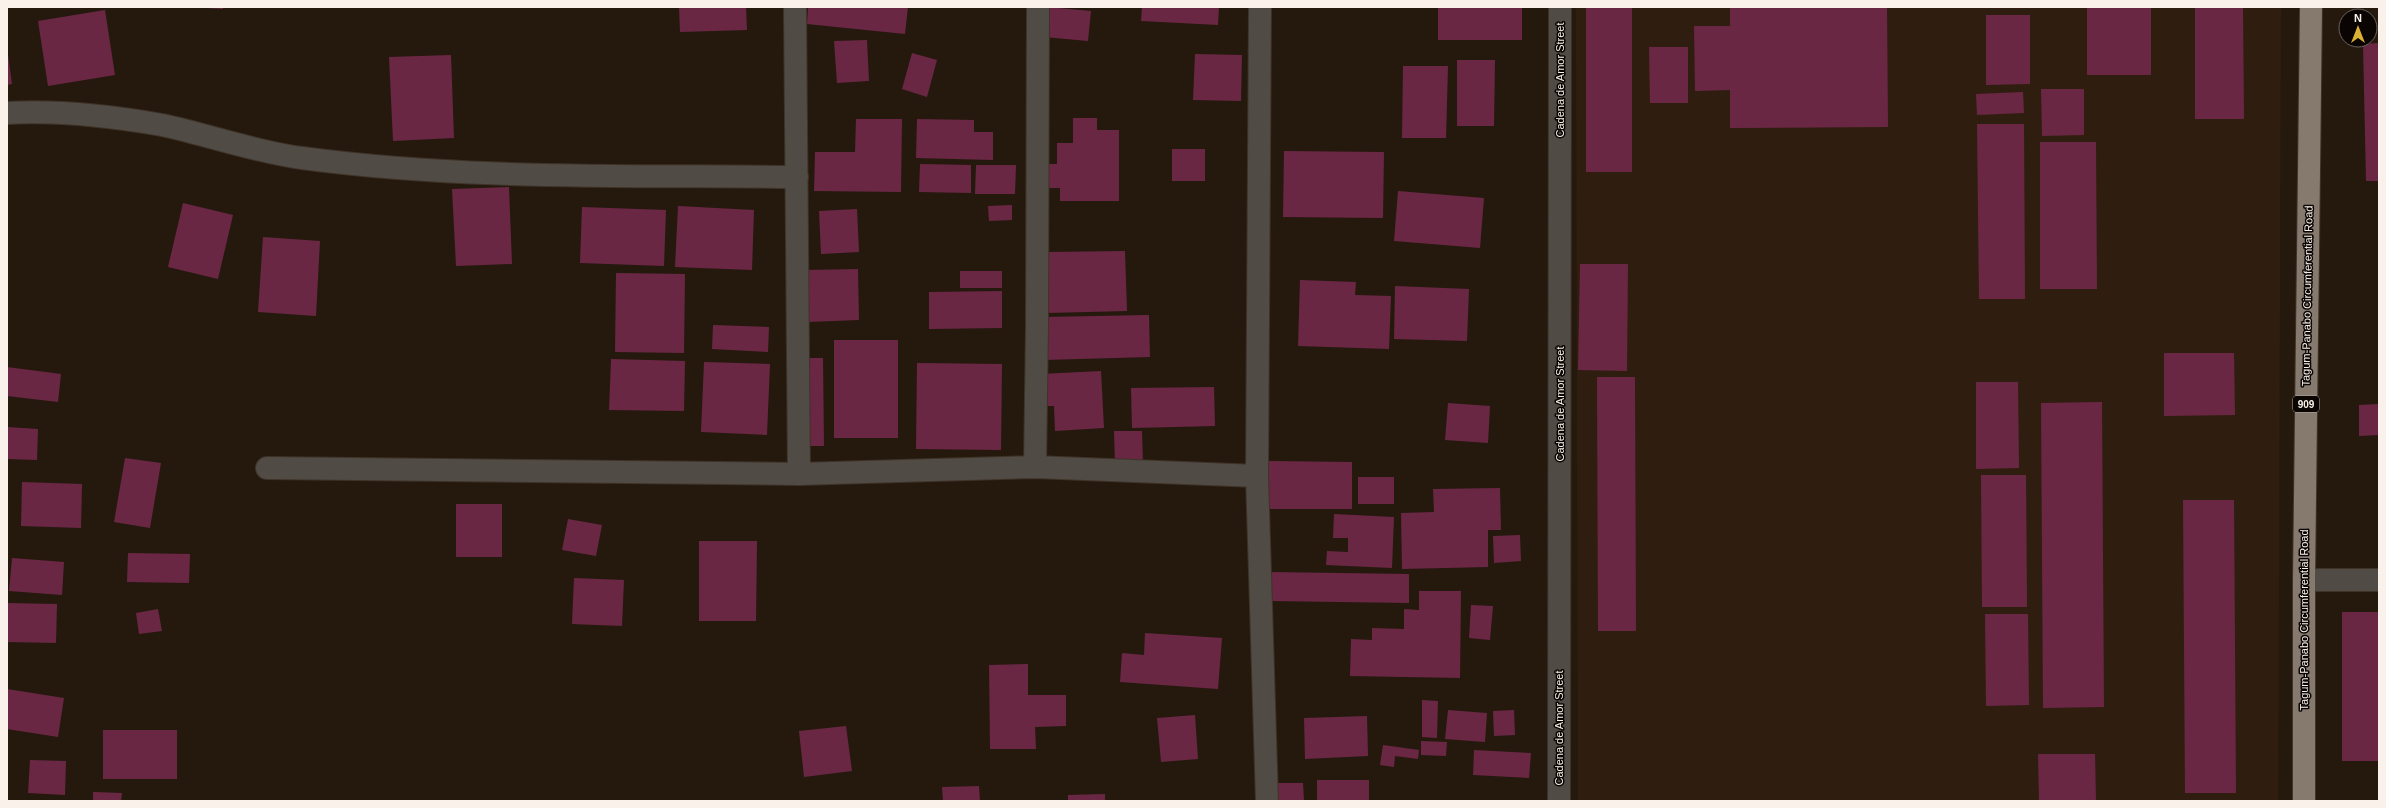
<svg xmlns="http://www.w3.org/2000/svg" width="2386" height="808" font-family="Helvetica,sans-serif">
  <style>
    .built { fill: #2f1e0f }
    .building { fill: #6a2744 }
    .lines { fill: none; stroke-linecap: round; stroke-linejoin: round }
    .minor-casing { stroke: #3f3328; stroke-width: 24 }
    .primary-casing { stroke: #3f3328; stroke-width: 24 }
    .minor { stroke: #504b45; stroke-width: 22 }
    .primary { stroke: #857a6d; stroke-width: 22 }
    .labels { text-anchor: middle; stroke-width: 3; stroke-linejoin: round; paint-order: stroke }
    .shield { fill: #0a0503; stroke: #b2aba5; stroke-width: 1 }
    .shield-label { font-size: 10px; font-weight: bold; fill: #faf2ea }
    .street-label { font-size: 11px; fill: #faf2ea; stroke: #0a0503 }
  </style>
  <rect width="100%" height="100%" fill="#25190e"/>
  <path class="built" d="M1576 7H2281L2278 801H1578Z"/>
  <path class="building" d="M206 7H223V9L206 8Z
    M679 7H746L747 30 680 32Z
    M808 7H908L905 34 807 24Z
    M1047 7 1091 11 1088 41 1044 37Z
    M1142 7H1219L1218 25 1141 21Z
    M1438 7H1522V40H1438Z
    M1586 7H1632V172H1586Z
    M1730 7H1887L1888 127 1730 128V90L1695 91 1694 26H1730Z
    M2087 7H2151V75H2087Z
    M2195 7H2243L2244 119H2195Z
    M105 10 115 75 48 86 38 21Z
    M1986 15H2030V84L1986 85Z
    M867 40 869 81 837 83 834 41Z
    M2379 43V181H2366L2363 44Z
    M7 47 12 84 7 85Z
    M1649 47H1688V103H1650Z
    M912 53 937 60 927 97 902 89Z
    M1195 54 1242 55 1241 101 1193 100Z
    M451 55 454 138 393 141 389 57Z
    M1457 60H1495L1494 126H1457Z
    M1403 66H1448L1446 138H1402Z
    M2041 89H2084V135L2042 136Z
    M2023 92 2024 113 1977 115 1976 94Z
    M1073 118H1097V130H1119V201H1060V188H1044V164H1057V143H1073Z
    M856 119H902L901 192 814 191 815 152H855Z
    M917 119 974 120V132H993V160L916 158Z
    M1977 124H2024L2025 299H1979Z
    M2040 142H2096L2097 289H2040Z
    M1172 149H1205V181H1172Z
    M1284 151 1384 152 1383 218 1283 217Z
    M920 164 971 165V193L919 192Z
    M976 165H1016L1015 194H975Z
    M509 187 512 264 456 266 452 189Z
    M1398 191 1484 198 1480 248 1394 241Z
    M183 203 233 215 218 279 168 267Z
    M1012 205V220L989 221 988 206Z
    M678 206 754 210 752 270 675 267Z
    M582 207 666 210 664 266 580 263Z
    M857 209 859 252 821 254 819 211Z
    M263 237 320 241 316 316 258 312Z
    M1125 251 1127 311 1047 313 1046 252Z
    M1580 264H1628L1627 371 1578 370Z
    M858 269 859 320 807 322 806 270Z
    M960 271H1002V288H960Z
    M616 273 685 274 684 353 615 352Z
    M1300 280 1356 282 1355 295 1391 296 1389 349 1298 346Z
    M1395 286 1469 289 1467 341 1394 339Z
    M1002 291V328L929 329V292Z
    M1149 315 1150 357 1044 360 1043 317Z
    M713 325 769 327 768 352 712 349Z
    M834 340H898V438H834Z
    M2164 353H2234L2235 415 2164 416Z
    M802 358H823L824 446H802Z
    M611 359 685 361 684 411 609 410Z
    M704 362 770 364 767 435 701 432Z
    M917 363 1002 364 1001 450 916 449Z
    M7 367 61 374 58 402 7 396Z
    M1101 371 1104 428 1055 431 1054 406H1042L1040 374Z
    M1597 377H1635L1636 631H1598Z
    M1976 382H2018L2019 468 1976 469Z
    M1214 387 1215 426 1132 428 1131 388Z
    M2102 402 2104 707 2043 708 2041 403Z
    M1448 403 1490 406 1488 443 1445 440Z
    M2379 404V435L2359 436V405Z
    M7 427 38 429 37 460 7 459Z
    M1114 431H1142L1143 465H1115Z
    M125 458 161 463 150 528 114 522Z
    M1268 461 1352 462V509H1267Z
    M1981 475H2026L2027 607H1982Z
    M1358 477H1394V504H1358Z
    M22 482 82 484 81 528 21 526Z
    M1500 488 1501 530H1488V567L1402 569 1401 513 1434 512 1433 489Z
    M2183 500H2234L2236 793H2185Z
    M456 504H502V557H456Z
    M1334 514 1394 517 1392 568 1326 565 1327 551 1348 552V538H1333Z
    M568 519 602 525 596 556 562 550Z
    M1520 535 1521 561 1494 563 1493 536Z
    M699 541H757L756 621H699Z
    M128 553 190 554 189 583 127 582Z
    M12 558 64 562 62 595 9 591Z
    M1269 572 1409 574V603L1268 601Z
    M574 578 624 580 622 626 572 624Z
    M1419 591H1461L1460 678 1350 676 1351 639 1372 640V628L1404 629V609L1419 610Z
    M7 603 57 604 56 643 7 642Z
    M1471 605 1493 606 1490 640 1469 638Z
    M158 609 162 631 139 634 136 613Z
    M2342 612H2379L2378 761H2342Z
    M1985 614H2028L2029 705 1986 706Z
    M1145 633 1222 638 1218 689 1120 682 1122 653 1144 655Z
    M1028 664V695H1066V726L1035 727 1036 749H990L989 665Z
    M7 689 64 698 58 737 7 729Z
    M1422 700 1438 701 1437 738 1422 737Z
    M1448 710 1487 713 1485 742 1445 739Z
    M1514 710 1515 735 1494 736 1493 711Z
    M1195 715 1198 759 1161 762 1157 718Z
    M1367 716 1368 756 1305 759 1304 718Z
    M846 726 852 771 804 777 799 731Z
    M103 730H177V779H103Z
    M1421 741 1447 742 1446 756 1421 755Z
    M1383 745 1419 750 1418 759 1395 756 1394 767 1380 765Z
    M1474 750 1531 753 1529 778 1473 775Z
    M2038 754H2095L2096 801H2039Z
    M30 760 66 761 65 795 28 793Z
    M1317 780H1369V801H1317Z
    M1274 783H1303L1304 801H1275Z
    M979 786 980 801H943L942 787Z
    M93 792 122 793 121 801H93Z
    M1105 794V801H1068V795Z"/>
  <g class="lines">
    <g class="minor-casing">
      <path id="minor" d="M795 7 799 474
        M1260 7 1257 476 1267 801
        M7 113C59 110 111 116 162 125 209 135 255 152 302 158 466 180 632 175 797 177
        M1035 467 1037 326 1038 7
        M267 468 799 474 1035 467 1257 476
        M2304 580H2379
        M1559 801 1560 7"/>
    </g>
    <g class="primary-casing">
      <path id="primary" d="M2304 801V580L2311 7"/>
    </g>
    <use href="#minor" class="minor"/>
    <use href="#primary" class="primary"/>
  </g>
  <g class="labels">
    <rect class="shield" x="2293" y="396" width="26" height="16" rx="3"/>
    <g class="shield-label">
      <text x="2306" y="408">909</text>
    </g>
    <g class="street-label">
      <text transform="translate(1560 80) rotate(-90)" y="4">Cadena de Amor Street</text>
      <text transform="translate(2307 296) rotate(-89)" y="4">Tagum-Panabo Circumferential Road</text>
      <text transform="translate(1560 404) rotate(-90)" y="4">Cadena de Amor Street</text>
      <text transform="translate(2304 620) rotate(-90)" y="4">Tagum-Panabo Circumferential Road</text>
      <text transform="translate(1559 728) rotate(-90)" y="4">Cadena de Amor Street</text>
    </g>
  </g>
  <rect width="2386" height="808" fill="none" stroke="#faf2ea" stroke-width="16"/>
  <g transform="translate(2358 28)"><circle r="19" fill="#0a0503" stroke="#6a645f"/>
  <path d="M0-3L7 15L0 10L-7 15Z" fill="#dbb233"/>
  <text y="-6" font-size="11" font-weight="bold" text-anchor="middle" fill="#faf2ea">N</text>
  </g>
</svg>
